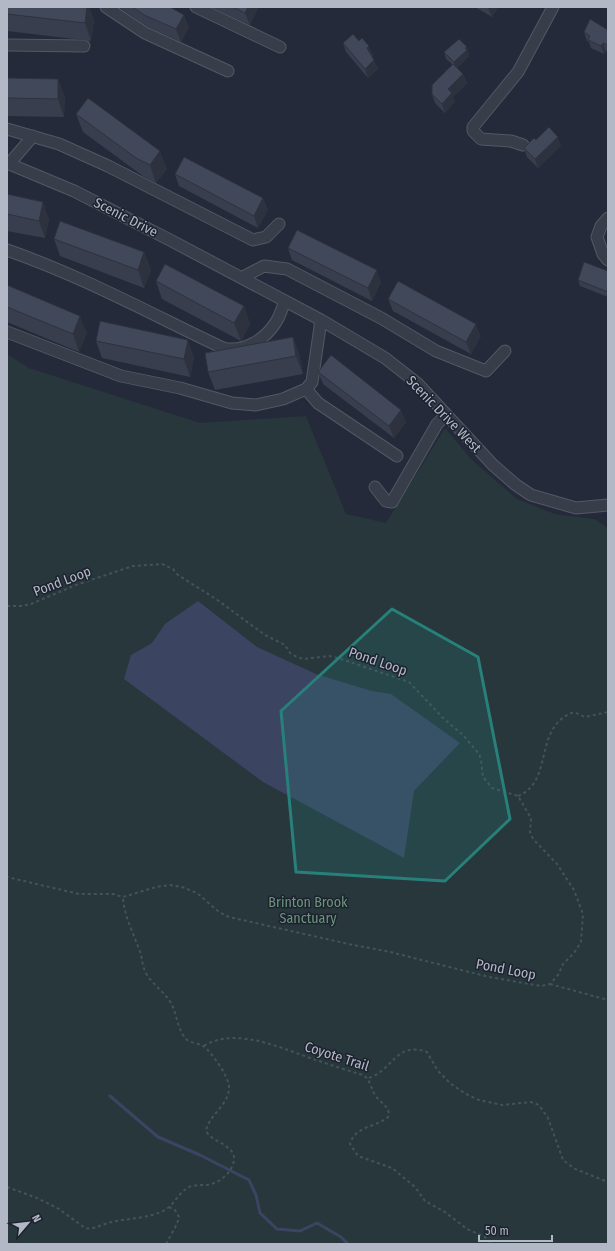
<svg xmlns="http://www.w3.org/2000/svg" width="615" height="1251" font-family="'Fira Sans Condensed',sans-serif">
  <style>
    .green { fill: #27373c }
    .water { fill: #3b4562 }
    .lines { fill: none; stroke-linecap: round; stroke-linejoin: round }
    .stream { stroke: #3b4562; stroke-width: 3 }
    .minor-casing { stroke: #535865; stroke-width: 13 }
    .path { stroke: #445358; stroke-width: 2; stroke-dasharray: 3 3; stroke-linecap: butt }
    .minor { stroke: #383d4a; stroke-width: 11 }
    .wall { fill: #383e4d }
    .shaded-wall { fill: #2e323e }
    .building { fill: #414859; stroke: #2e323e }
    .marked { fill: #28807b; fill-opacity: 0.2; stroke: #28807b; stroke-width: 3; stroke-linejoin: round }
    .labels { text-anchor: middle; stroke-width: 3; stroke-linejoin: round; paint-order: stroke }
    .street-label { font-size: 14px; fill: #b3b8c6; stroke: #1d222f }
    .park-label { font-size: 14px; fill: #6c957c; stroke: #1d222f }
  </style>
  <rect width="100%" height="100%" fill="#242a3a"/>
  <path class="green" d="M7 354 29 368 200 423 306 416 346 514 386 523 445 428 472 460 517 499 555 514 594 519 608 528V1244H7Z"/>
  <path class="water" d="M198 601 257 647 316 674 372 691 391 694 460 743 414 791 404 858 263 782 124 679 131 655 152 643 165 624Z"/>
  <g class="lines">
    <path class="stream" d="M110 1096 158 1137 200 1155 249 1180 256 1195 260 1213 277 1229 300 1231 317 1223 341 1237 348 1244"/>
    <g class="minor-casing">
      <path id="minor" d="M106 7 145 33 228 71
        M196 7 280 47
        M7 45 84 46
        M7 129 59 144 108 166 253 240 266 237 279 224
        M523 145 511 141 481 139 473 131V127L518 72 553 7
        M7 163 74 191 170 240 321 320 385 358 417 383 493 465 516 485 531 495 576 508 608 505
        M9 164 33 136
        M608 218 601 226 597 237 603 254 608 260
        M7 250C82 276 151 314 223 348 243 353 265 340 276 322 280 316 282 308 285 301
        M243 277 264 266 287 269 381 318 436 351 486 371 505 351
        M7 332 121 376 180 388 232 403 256 405 283 399 306 389 312 382 321 320
        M306 389 318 403 397 456
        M375 487 386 501 392 502 437 424 446 415"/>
    </g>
    <path class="path" d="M7 606H22L31 604 76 585 133 566 162 564 173 569 178 575 216 599 265 635 285 645 290 653 295 656 303 659 329 656 338 658 409 682 443 718 463 735 479 754 481 759 483 777 492 788 518 796 531 818 530 832 533 839 557 864 574 890 583 914 581 942 574 953 563 964 558 975 550 984 541 986 489 977 386 951 353 945 229 917 219 912 197 893 182 887 170 885 156 887 123 897 113 894H79L7 877
      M518 796C555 781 532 727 574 712L585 717 608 712
      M550 984 608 1000
      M204 1046C237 1025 287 1051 319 1061 334 1066 349 1071 363 1075 371 1080 370 1087 375 1095 380 1103 389 1105 389 1116 377 1128 355 1125 350 1144L358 1156 392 1168 415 1187 425 1201 445 1212 467 1229 485 1237 492 1244
      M369 1078C393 1070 396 1041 427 1052L438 1071 451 1084 466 1094 479 1100 502 1105 531 1102 539 1105 548 1118 563 1160 575 1169 608 1182
      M7 1187 37 1198 59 1209 85 1228C94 1230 100 1225 108 1223 126 1218 148 1219 165 1210 174 1205 179 1192 189 1187 195 1185 201 1185 207 1185 220 1183 232 1173 234 1160 236 1145 211 1142 206 1131 209 1114 230 1105 229 1086 228 1076 211 1051 203 1046 198 1043 190 1043 186 1039 178 1030 177 1016 172 1005 166 993 154 986 147 975 141 965 143 958 139 949 133 932 124 916 123 897
      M166 1244 177 1224 179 1217 175 1210 169 1207"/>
    <use href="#minor" class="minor"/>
  </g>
  <path class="wall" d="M7 7H89L94 20 91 41 7 31Z
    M119 7H170L189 27 181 42 148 27Z
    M210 7H257L258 8 250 25Z
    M475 7H498L492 17Z
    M608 30V52L606 51 604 54 591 48 589 42 587 41 584 32Z
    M359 41 373 55 372 56 378 69 368 78 346 52 343 43Z
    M444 52 469 53 468 54 469 56 457 68 463 74 467 83 453 97 455 102 445 113 435 103 432 94 452 64 446 59Z
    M7 78 58 79 65 97 64 117 7 116Z
    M76 114 167 169 156 183 143 176 83 132Z
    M536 140 561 146 538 168 527 157 524 148Z
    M175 174 263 198 268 210 258 228 179 186Z
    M7 194 49 219 45 238 7 231Z
    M54 239 144 252 151 270 144 288 60 256Z
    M288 248 381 282 372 301 292 260Z
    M608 271V297L580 286 578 280Z
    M156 281 244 306 250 324 241 341 162 299Z
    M7 285 87 333 79 352 7 322Z
    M388 299 481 336 471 354 393 311Z
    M293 337 299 354 303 374 215 390 208 372Z
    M96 341 194 357 190 377 102 358Z
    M318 372 406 422 394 438 323 384Z"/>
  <path class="shaded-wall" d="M87 7H89L94 20 91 41 85 23Z
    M248 7H257L258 8 250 25 245 13Z
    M489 7H498L492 17 488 8Z
    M184 15 189 27 181 42 176 29Z
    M603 43 606 51 604 54 601 46Z
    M369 46 373 55 370 57 367 48Z
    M467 47 469 53 468 54 469 56 456 69 454 62Z
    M374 60 378 69 368 78 365 69Z
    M463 74 467 83 453 97 455 102 445 113 442 104 448 89Z
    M58 79 65 97 64 117 58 99Z
    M558 137 561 146 538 168 535 159Z
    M160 151 167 169 156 183 150 165Z
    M263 198 268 210 258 228 254 216Z
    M43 202 49 219 45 238 39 221Z
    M144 252 151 270 144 288 138 270Z
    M377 270 381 282 372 301 368 288Z
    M244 306 250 324 241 341 234 323Z
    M80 316 87 333 79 352 73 334Z
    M476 324 481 336 471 354 466 342Z
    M293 337 299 354 303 374 296 356Z
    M188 340 194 357 190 377 184 359Z
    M401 410 406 422 394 438 389 426Z"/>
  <path class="building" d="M7 7H87L85 23 7 14Z
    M132 7H170L184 15 176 29 144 15Z
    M233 7H248L245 13Z
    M590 19 608 30V45L603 43 601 46 588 40 590 36 584 32Z
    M353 34 359 41 362 38 369 46 367 48 374 60 365 69 343 43Z
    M459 39 467 47 465 48 467 50 454 62 444 52Z
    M453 64 463 74 448 89 452 93 442 104 432 94V85Z
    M7 78 58 79V99L7 98Z
    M88 98 160 151 150 165 136 158 76 114Z
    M549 127 558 137 535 159 524 148 534 138 536 140Z
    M184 157 263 198 254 216 175 174Z
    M7 194 43 202 39 221 7 214Z
    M60 221 144 252 138 270 54 239Z
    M297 230 377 270 368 288 288 248Z
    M584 262 608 271V292L578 280Z
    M165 264 244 306 234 323 156 281Z
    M398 281 476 324 466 342 388 299Z
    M7 285 80 316 73 334 7 307Z
    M100 321 188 340 184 359 96 341Z
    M293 337 296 356 208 372 205 353Z
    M331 355 401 410 389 426 318 372Z"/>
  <path class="marked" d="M392 609 478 657 510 819 445 881 296 872 281 711Z"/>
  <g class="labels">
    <g class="street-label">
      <text transform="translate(126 217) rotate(27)" y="5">Scenic Drive</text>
      <text transform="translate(444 414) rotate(46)" y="5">Scenic Drive West</text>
      <text transform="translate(62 581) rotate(-21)" y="5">Pond Loop</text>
      <text transform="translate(378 661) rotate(19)" y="5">Pond Loop</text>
      <text transform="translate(506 969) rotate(11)" y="5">Pond Loop</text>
      <text transform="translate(337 1056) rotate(18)" y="5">Coyote Trail</text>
    </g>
    <g class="park-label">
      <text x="308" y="907">Brinton Brook<tspan x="308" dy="16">Sanctuary</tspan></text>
    </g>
  </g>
  <rect width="615" height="1251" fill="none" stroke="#b3b8c6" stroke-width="16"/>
  <g transform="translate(28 1223) rotate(62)" stroke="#1d222f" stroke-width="3" paint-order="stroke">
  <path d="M0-3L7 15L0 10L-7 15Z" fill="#b3b8c6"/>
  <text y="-6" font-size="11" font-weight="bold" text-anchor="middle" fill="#b3b8c6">N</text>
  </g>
  <path d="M479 1235v6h73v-6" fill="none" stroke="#b3b8c6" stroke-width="2"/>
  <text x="485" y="1235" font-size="12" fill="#b3b8c6" stroke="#1d222f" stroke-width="3" paint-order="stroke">50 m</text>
</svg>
